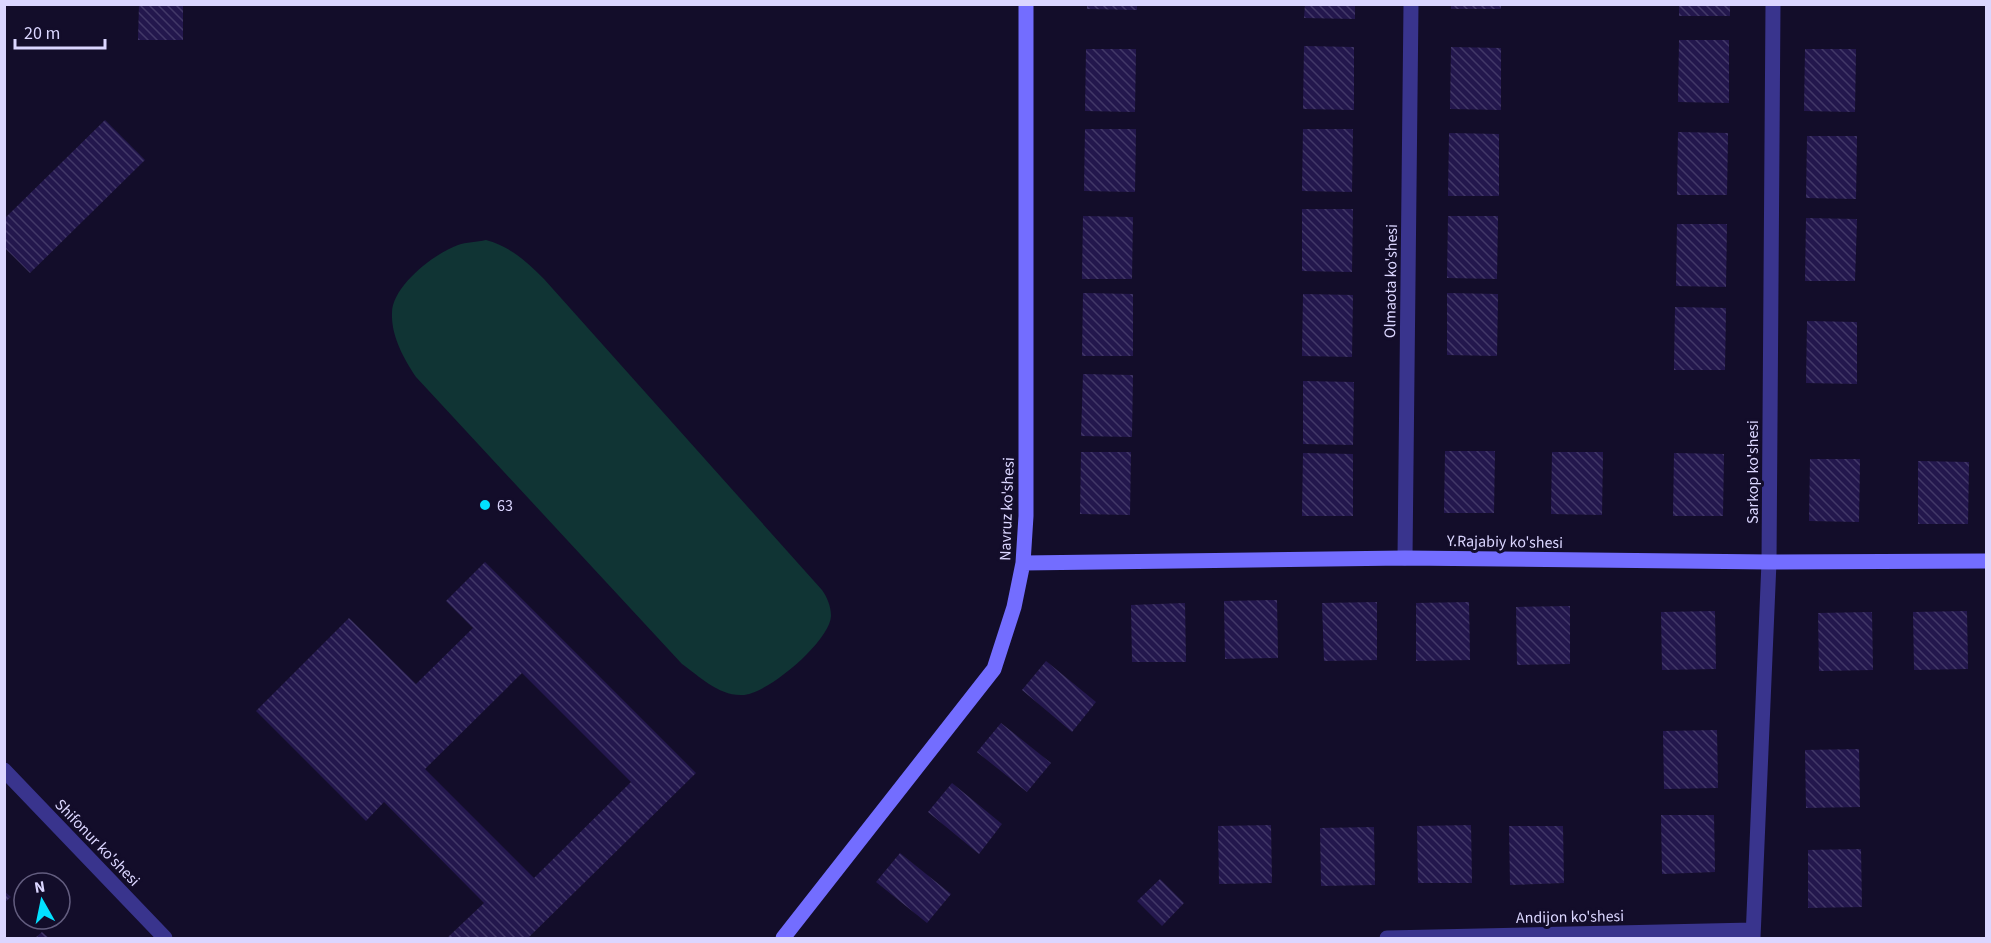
<svg xmlns="http://www.w3.org/2000/svg" width="1991" height="943" font-family="'Source Sans 3',sans-serif">
  <style>
    .grass { fill: #103434 }
    .building { fill: url(#building-back-hatch); fill-rule: evenodd }
    .lines { fill: none; stroke-linecap: round; stroke-linejoin: round }
    .street { stroke: #39348d; stroke-width: 15 }
    .secondary { stroke: #736dff; stroke-width: 15 }
    .poi-dot { fill: #02e1ff; stroke: #130d2a; stroke-width: 2 }
    .labels { text-anchor: middle; stroke-width: 6; stroke-linejoin: round; paint-order: stroke }
    .street-label { font-size: 16px; fill: #dbd6ff; stroke: #130d2a }
    .poi-label { font-size: 16px; fill: #dbd6ff; stroke: #130d2a; text-anchor: start }
  </style>
  <defs>
    <pattern id="building-back-hatch" width="6" height="6" patternUnits="userSpaceOnUse" patternTransform="scale(1.5)"><rect width="6" height="6" fill="#23174d"/><path d="M-1 5l2 2M0 0l6 6M5-1l2 2" fill="none" stroke="#423868"/></pattern>
  </defs>
  <rect width="100%" height="100%" fill="#130d2a"/>
  <path class="grass" d="M486 240C511 247 526 261 544 279L822 590C827 597 831 606 831 616 830 641 767 695 742 695 719 696 699 676 682 664L416 377C404 359 391 336 392 313 392 286 435 253 458 245 466 242 477 242 486 240Z"/>
  <path class="building" d="M139 4H183V40H138Z
    M1087 4H1137V10L1087 9Z
    M1305 4H1355V19L1304 18Z
    M1451 4H1501V9H1451Z
    M1679 4H1730V16H1679Z
    M1679 40H1729V103L1678 102Z
    M1304 46 1354 47V110L1303 109Z
    M1451 47 1501 48V110L1450 109Z
    M1086 49H1136L1135 112 1085 111Z
    M1805 49H1856L1855 112 1804 111Z
    M105 120 145 160 30 273 4 247V219Z
    M1085 129H1136L1135 192 1084 191Z
    M1303 129H1353L1352 192 1302 191Z
    M1678 132 1728 133 1727 195H1677Z
    M1449 133 1499 134V196H1448Z
    M1807 136H1857L1856 199 1806 198Z
    M1302 209H1353L1352 272 1302 271Z
    M1083 216 1133 217 1132 279H1082Z
    M1448 216H1498L1497 279 1447 278Z
    M1806 218 1857 219 1855 281H1805Z
    M1677 224H1727L1726 287 1676 286Z
    M1083 293 1133 294V356H1082Z
    M1447 293 1498 294 1497 356 1447 355Z
    M1303 294 1353 295 1352 357 1302 356Z
    M1675 307 1726 308 1725 370H1674Z
    M1807 321 1857 322V384L1806 383Z
    M1083 374 1133 375 1132 437 1081 436Z
    M1303 381 1354 382 1353 445 1303 444Z
    M1445 451H1495L1494 513H1444Z
    M1081 452H1131L1130 515 1080 514Z
    M1552 452H1603L1602 515 1551 514Z
    M1303 453 1353 454V516H1302Z
    M1674 453 1724 454 1723 516H1673Z
    M1810 459H1860L1859 522 1809 521Z
    M1918 461 1969 462 1968 524H1918Z
    M485 562 696 773 528 938H447L484 903 384 802 366 821 256 711 349 618 416 684 473 628 446 601ZM522 673 631 782 534 878 425 769Z
    M1277 600 1278 658 1225 659 1224 601Z
    M1377 602V660L1324 661 1322 603Z
    M1469 602 1470 660 1416 661V603Z
    M1185 603 1186 662H1132L1131 605Z
    M1570 606V664L1517 665 1516 607Z
    M1715 611 1716 669 1662 670 1661 612Z
    M1967 611 1968 669 1914 670 1913 612Z
    M1872 612 1873 670 1819 671 1818 613Z
    M1046 661 1096 702 1072 732 1022 690Z
    M1001 723 1051 763 1027 792 977 752Z
    M1717 730 1718 788 1664 789 1663 731Z
    M1859 749 1860 807 1806 808 1805 750Z
    M952 783 1002 824 979 854 928 812Z
    M1661 815H1714L1715 872 1662 874Z
    M1271 825 1272 883 1219 884 1218 826Z
    M1471 825 1472 883H1418L1417 826Z
    M1509 826H1563L1564 883 1510 885Z
    M1374 827 1375 885 1321 886 1320 828Z
    M1861 849 1862 907 1808 908V850Z
    M900 853 951 894 927 923 876 882Z
    M1160 879 1184 903 1162 926 1137 901Z
    M4 891 11 897 4 903Z
    M42 932 49 938H35Z"/>
  <g class="lines">
    <path class="street" d="M1405 558 1411 4
      M4 770 165 938
      M1387 938 1753 930
      M1753 938 1769 562 1773 4"/>
    <path class="secondary" d="M1023 563 1405 558 1769 562 1986 561
      M783 938 994 669 1014 607 1023 563 1026 516V4"/>
  </g>
  <circle class="poi-dot" cx="485" cy="505" r="6"/>
  <g class="labels">
    <g class="street-label">
      <text transform="translate(1390 281) rotate(-89)" y="6">Olmaota ko'shesi</text>
      <text transform="translate(1752 472) rotate(-90)" y="6">Sarkop ko'shesi</text>
      <text transform="translate(1006 509) rotate(-88)" y="6">Navruz ko'shesi</text>
      <text transform="translate(1505 541) rotate(1)" y="6">Y.Rajabiy ko'shesi</text>
      <text transform="translate(98 842) rotate(46)" y="6">Shifonur ko'shesi</text>
      <text transform="translate(1570 916) rotate(-1)" y="6">Andijon ko'shesi</text>
    </g>
    <g class="poi-label">
      <text x="497" y="511">63</text>
    </g>
  </g>
  <rect width="1991" height="943" fill="none" stroke="#dbd6ff" stroke-width="12"/>
  <g transform="translate(42 901) rotate(351)"><circle r="28" fill="#130d2a" stroke="#635d7f" stroke-width="1.5"/>
  <path d="M0-4.5L10 22L0 15L-10 22Z" fill="#02e1ff"/>
  <text y="-9" font-size="16" font-weight="bold" text-anchor="middle" fill="#dbd6ff">N</text>
  </g>
  <path d="M15 39v9h90v-9" fill="none" stroke="#dbd6ff" stroke-width="3"/>
  <text x="24" y="39" font-size="18" fill="#dbd6ff" stroke="#130d2a" stroke-width="4.5" paint-order="stroke">20 m</text>
</svg>
